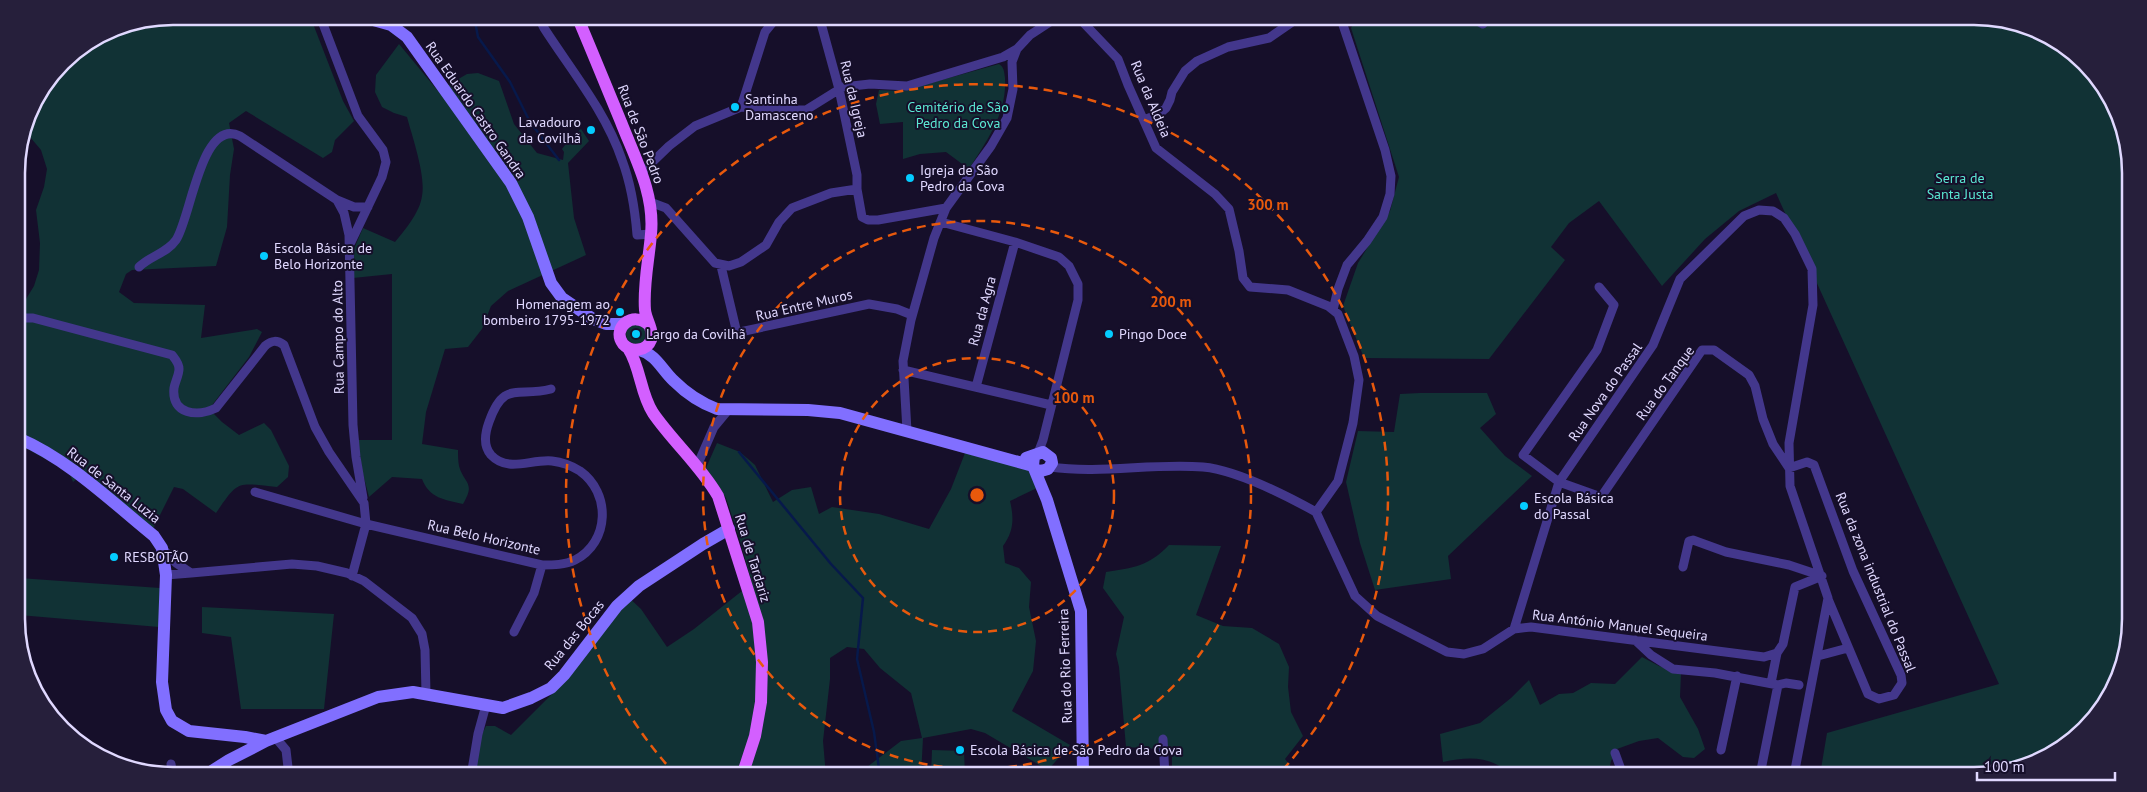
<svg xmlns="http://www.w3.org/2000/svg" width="2147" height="792" font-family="'PT Sans',sans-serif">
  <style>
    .green { fill: #113235 }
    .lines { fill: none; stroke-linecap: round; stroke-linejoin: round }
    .stream { stroke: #07194b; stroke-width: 2.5 }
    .street { stroke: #43378c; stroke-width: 9 }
    .secondary { stroke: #816fff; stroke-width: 12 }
    .primary { stroke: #d35fff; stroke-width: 12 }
    .ring { fill: none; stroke: #e8590c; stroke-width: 2.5; stroke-dasharray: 9 6 }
    .poi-dot { fill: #04ccff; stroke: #160f2a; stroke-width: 2 }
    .labels { text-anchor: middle; stroke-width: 4; stroke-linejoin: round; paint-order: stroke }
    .poi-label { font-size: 14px; fill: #e0d8ff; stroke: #160f2a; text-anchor: start }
    .street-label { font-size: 14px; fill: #e0d8ff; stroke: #160f2a }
    .park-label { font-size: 14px; fill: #5be8d3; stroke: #160f2a }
    .rim { fill: none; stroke: #e0d8ff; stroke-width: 2.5 }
    .centre { fill: #e8590c; stroke: #160f2a; stroke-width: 2.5 }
    .ring-label { font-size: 15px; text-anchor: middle; font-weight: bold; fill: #e8590c; stroke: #160f2a; stroke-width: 4; stroke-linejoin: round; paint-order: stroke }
  </style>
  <rect width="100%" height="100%" fill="#160f2a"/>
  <path class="green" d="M173 16H310L343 101 354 121 335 140 332 152 323 158 246 111 229 123 234 149 230 175 227 227 216 266 132 270 126 274 119 292 134 303 205 305 201 338 257 329 262 332 249 357 209 409 222 422 239 435 264 423 271 430 289 466 288 477 277 487C237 483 239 479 216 513L183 489 174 487 153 529 83 474 73 482 69 472 18 444V332L26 299 34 286 39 270 40 243 36 210 44 187 47 169 41 150 25 131 33 104 70 55 114 28Z
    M1357 16H1974L2024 25 2092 70 2115 104 2129 153 2131 619 2122 669 2104 706 2069 743 2033 764 1984 775H1820L1827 733 1999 684 1776 193 1739 211 1705 239 1662 286 1599 201 1569 223 1551 247 1565 260 1489 359 1364 358 1343 306 1358 263 1390 211 1399 177 1351 28Z
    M399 44 438 91 467 74 478 73 499 81 514 124 537 153 563 160 564 152 562 149 571 137 581 129 589 141 568 163 574 218 586 255 508 291 491 306 482 329 468 347 445 349 426 412 422 444 458 450C458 455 458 461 459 466 464 484 476 482 463 504 445 500 429 498 422 479L392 477 369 497 362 470 358 440H392V274L353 278V251L363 228 395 242C405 230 420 212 422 196 426 176 412 136 407 117L394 113 382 107 375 92 376 75Z
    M999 64C1004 67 1004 71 1005 78 1007 114 987 140 969 169L946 152 920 154 903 159V122L880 124 876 104 879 90 902 91Z
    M626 334a10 10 0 1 1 20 0a10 10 0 1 1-20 0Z
    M1420 393H1487L1496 414 1480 428 1505 456 1532 476 1448 556 1451 579 1375 590 1360 543 1346 482 1358 431 1394 432 1400 394Z
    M717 443 740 452 755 465 773 502 792 490 811 487 819 514 832 507 879 514 929 529 951 489 965 453 1027 468 1037 488 1010 501C1014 518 1014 531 1003 546L1005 563 1019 568 1031 582 1029 607 1036 641 1033 671 1012 711 1070 745 1048 770 985 733 971 729 923 738 921 776H867V767L901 741 922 738 911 693 880 668 864 649 847 647 830 658V679L823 741 826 776H474L479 740 486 726H495L511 735 556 690 626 595 641 609 667 647 694 629 752 583 739 537 726 498 706 468Z
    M1169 545 1221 546 1196 615 1223 626 1252 628 1279 644 1289 667 1288 687 1291 712 1303 736 1285 759 1298 776H1172V750L1126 747 1119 667 1116 654 1124 617 1103 588 1106 572C1133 568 1149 566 1169 545Z
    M19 578 160 588 159 627 19 615Z
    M202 607 334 614 324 709H241L231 637 202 633Z
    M1642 657 1659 666 1681 673 1680 697 1698 729 1705 749 1694 758 1683 757 1658 738 1639 741 1617 749 1611 761 1608 775 1513 776C1492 756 1470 756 1443 762L1440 734 1480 723 1511 698 1529 680 1540 705 1559 694 1573 693 1591 683 1615 684Z
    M932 750 964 751 965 776H931Z"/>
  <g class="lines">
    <path class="stream" d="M474 16 478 37 510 82 530 122 559 160
      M739 452 831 564 863 598 857 659 874 732 880 776"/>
    <path class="street" d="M320 16 358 116 383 150 386 162 382 177 351 242
      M538 16 544 28C571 70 606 112 622 160 631 184 635 209 637 235L651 234
      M819 16 839 89 857 175V189L862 217 868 220H878L946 208
      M1077 16 1118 59 1128 85 1156 148 1215 194 1229 209 1239 251 1243 278 1250 287 1288 290 1328 306 1338 314 1354 356 1359 380 1353 423 1338 481 1316 512
      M1295 16 1312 19 1334 16
      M1469 16 1483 24
      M741 107 765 32 778 16
      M1144 120 1159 114 1166 108 1170 100 1172 92 1185 71 1197 61 1228 47 1269 38 1298 18
      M641 173 669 146 695 126 741 107 782 110H806L843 87 870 84 907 86 1003 57 1017 49 1030 35 1059 16
      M337 200 354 207H368
      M650 202 666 208 715 263 729 266 741 262 766 245 779 222 792 208 831 193 857 189
      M941 222 1015 242 1059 257 1069 266 1078 284V300L1043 440 1038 453
      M721 266 736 329 740 332 869 304 897 309 912 315
      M139 267C150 256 167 253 176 240 191 218 201 117 240 136L337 200 344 213 349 235 353 425 356 457 363 498
      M1599 287 1614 305 1597 350 1523 455 1559 482 1601 497 1702 350H1714L1749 375 1755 386 1763 419 1773 444 1789 468 1807 462 1814 465 1853 571 1901 675 1902 683 1894 695 1879 699 1868 694 1828 599
      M1333 310 1338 289 1347 265 1367 241 1383 217 1390 194 1391 176 1385 150 1340 16
      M17 320 21 318H33L172 355C175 359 179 363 179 369 179 375 175 382 174 388 171 415 198 417 216 408L265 346C272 340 277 340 284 345L315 427 329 452 364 503 366 524 255 492
      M903 370 1051 405
      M976 387 1015 242
      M907 431 903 361 911 320 934 238 946 208 991 146 1007 118 1013 89 1012 62 1017 49
      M697 466 714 427 729 409
      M1050 467C1101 474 1152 463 1203 467 1236 470 1287 496 1316 512
      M1316 512 1355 596 1377 616 1447 652 1464 654 1483 649 1514 629 1531 627 1764 657 1777 653 1783 644 1795 587 1822 576
      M163 549 176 563 191 573 292 564 317 566 347 573 364 581 412 618 422 634 425 650 426 694
      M1683 567 1689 541 1693 540 1726 552 1789 565 1822 576
      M166 575 191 573
      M352 576 366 524 542 565C553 565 565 565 575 560 610 542 611 493 580 471 572 466 561 462 552 461 530 459 508 473 491 455 483 446 485 433 489 422 504 379 518 398 551 389
      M1514 629 1559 482 1653 345 1680 279 1744 216 1759 210 1773 211 1784 218 1795 234 1812 269 1813 305 1789 443 1790 486 1828 598 1794 775
      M514 632 534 593 542 565
      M1635 640 1651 655 1673 669 1715 673 1778 685 1786 683 1799 685
      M1818 656 1848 648
      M1771 683 1777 653
      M275 737 286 750 289 776
      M1163 739 1165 776
      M1721 750 1737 676
      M1615 753 1623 775
      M171 764 173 776
      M1760 775 1778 685
      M471 776 478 734 486 705"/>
    <path class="secondary" d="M359 16 391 25 407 37 511 183 528 217 551 283 562 298 593 319 606 324H620L626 322
      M639 350C656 354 662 370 674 381 686 393 701 403 717 409L808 410 840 413 1033 466
      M18 438C68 459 112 502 154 536L162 548 166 575 162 682 166 710 172 721 189 731 245 737 266 741
      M1034 456 1033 466 1047 500 1081 611 1083 776
      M1026 458 1043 452 1051 458 1052 463 1048 469 1041 471 1036 470
      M204 776 229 760 266 741 378 697 413 692 503 708 531 698 551 688 564 675 617 606 639 586 703 544 729 529"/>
    <path class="primary" d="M577 16C592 51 606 86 621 122 635 158 655 194 651 234 649 259 643 285 645 310 646 320 654 330 651 340 647 351 631 353 623 344 611 328 633 310 649 325
      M628 348C641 368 640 393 653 413 673 442 700 465 718 496L758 622 762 662 761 702 755 736 742 776"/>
  </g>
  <g class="ring">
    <circle cx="977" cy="495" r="137"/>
    <circle cx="977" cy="495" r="274"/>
    <path d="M676 775A411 411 0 1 1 1278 775"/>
  </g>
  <g class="poi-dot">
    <circle cx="735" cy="107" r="5"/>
    <circle cx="591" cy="130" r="5"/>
    <circle cx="910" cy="178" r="5"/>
    <circle cx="264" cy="256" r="5"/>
    <circle cx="620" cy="312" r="5"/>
    <circle cx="636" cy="334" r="5"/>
    <circle cx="1109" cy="334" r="5"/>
    <circle cx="1524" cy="506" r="5"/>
    <circle cx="114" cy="557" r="5"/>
    <circle cx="960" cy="750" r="5"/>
  </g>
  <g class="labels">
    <g class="poi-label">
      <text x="745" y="104">Santinha<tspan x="745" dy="16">Damasceno</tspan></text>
      <text x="581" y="127" text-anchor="end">Lavadouro<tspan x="581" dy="16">da Covilhã</tspan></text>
      <text x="920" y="175">Igreja de São<tspan x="920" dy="16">Pedro da Cova</tspan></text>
      <text x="274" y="253">Escola Básica de<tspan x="274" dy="16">Belo Horizonte</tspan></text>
      <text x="610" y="309" text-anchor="end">Homenagem ao<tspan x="610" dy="16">bombeiro 1795-1972</tspan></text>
      <text x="646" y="339">Largo da Covilhã</text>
      <text x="1119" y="339">Pingo Doce</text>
      <text x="1534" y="503">Escola Básica<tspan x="1534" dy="16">do Passal</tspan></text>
      <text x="124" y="562">RESBOTÃO</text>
      <text x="970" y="755">Escola Básica de São Pedro da Cova</text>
    </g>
    <g class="street-label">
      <text transform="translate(854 99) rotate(77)" y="5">Rua da Igreja</text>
      <text transform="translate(1151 99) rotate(67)" y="5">Rua da Aldeia</text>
      <text transform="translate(476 110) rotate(55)" y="5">Rua Eduardo Castro Gandra</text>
      <text transform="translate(641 134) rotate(69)" y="5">Rua de São Pedro</text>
      <text transform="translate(804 305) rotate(-13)" y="5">Rua Entre Muros</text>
      <text transform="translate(982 311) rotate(-75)" y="5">Rua da Agra</text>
      <text transform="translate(338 337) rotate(-91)" y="5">Rua Campo do Alto</text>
      <text transform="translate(1665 383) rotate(-54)" y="5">Rua do Tanque</text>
      <text transform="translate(1605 392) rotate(-55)" y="5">Rua Nova do Passal</text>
      <text transform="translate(114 485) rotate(38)" y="5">Rua de Santa Luzia</text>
      <text transform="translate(484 537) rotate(13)" y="5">Rua Belo Horizonte</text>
      <text transform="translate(753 558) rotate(73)" y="5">Rua de Tardariz</text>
      <text transform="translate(1876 582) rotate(68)" y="5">Rua da zona industrial do Passal</text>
      <text transform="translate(1620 625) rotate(7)" y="5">Rua António Manuel Sequeira</text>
      <text transform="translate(574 635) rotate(-51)" y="5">Rua das Bocas</text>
      <text transform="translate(1065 666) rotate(-92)" y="5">Rua do Rio Ferreira</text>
    </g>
    <g class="park-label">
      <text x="958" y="112">Cemitério de São<tspan x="958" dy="16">Pedro da Cova</tspan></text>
      <text x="1960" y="183">Serra de<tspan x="1960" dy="16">Santa Justa</tspan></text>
    </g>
  </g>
  <path d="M0 0H2147V792H0ZM173 25H1974A148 148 0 0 1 2122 173V619A148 148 0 0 1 1974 767H173A148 148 0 0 1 25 619V173A148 148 0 0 1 173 25Z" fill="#261f3b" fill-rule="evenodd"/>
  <path class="rim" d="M173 25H1974A148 148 0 0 1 2122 173V619A148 148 0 0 1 1974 767H173A148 148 0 0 1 25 619V173A148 148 0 0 1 173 25Z"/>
  <circle cx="977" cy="495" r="8" class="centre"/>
  <g class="ring-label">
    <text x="1268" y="210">300 m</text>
    <text x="1171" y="307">200 m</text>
    <text x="1074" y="403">100 m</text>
  </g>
  <path d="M1977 772v8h138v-8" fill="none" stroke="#e0d8ff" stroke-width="2.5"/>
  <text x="1984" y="772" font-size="15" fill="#e0d8ff" stroke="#160f2a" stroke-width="4" paint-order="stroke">100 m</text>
</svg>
